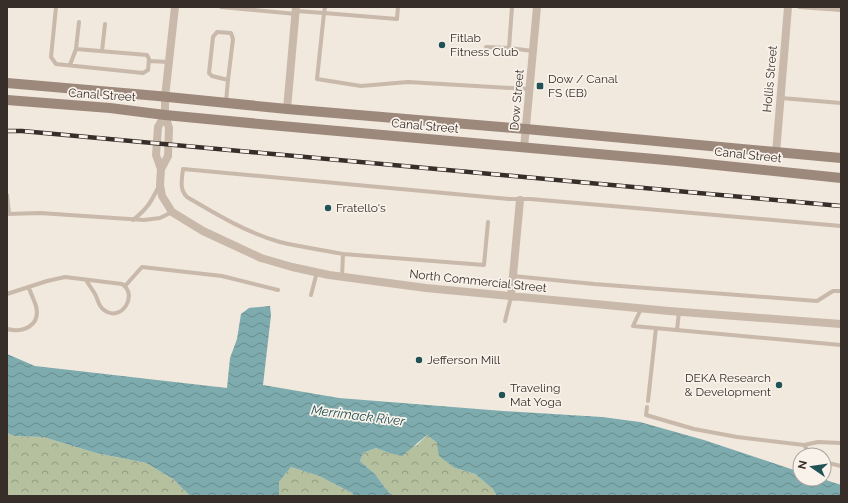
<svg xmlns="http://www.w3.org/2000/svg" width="848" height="503" font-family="Raleway,sans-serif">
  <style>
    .forest { fill: url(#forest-crowns) }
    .water { fill: url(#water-waves) }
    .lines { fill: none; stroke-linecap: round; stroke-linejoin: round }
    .lane { stroke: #c9b9aa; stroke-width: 4 }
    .street { stroke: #c9b9aa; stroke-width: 8 }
    .secondary { stroke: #9d887c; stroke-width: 10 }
    .rail-casing { stroke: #372e29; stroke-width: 4.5 }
    .rail { stroke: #f9f2ea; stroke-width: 3; stroke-dasharray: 9; stroke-linecap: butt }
    .poi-dot { fill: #215256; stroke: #f9f2ea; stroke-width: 1.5 }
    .labels { text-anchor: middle; stroke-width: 3.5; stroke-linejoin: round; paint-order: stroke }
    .poi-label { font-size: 12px; fill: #372e29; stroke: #f9f2ea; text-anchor: start }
    .street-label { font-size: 12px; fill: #372e29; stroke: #f9f2ea }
    .water-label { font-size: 13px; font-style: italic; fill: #215256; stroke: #f9f2ea }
  </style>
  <defs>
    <pattern id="forest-crowns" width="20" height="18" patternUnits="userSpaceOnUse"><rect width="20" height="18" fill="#b4c09e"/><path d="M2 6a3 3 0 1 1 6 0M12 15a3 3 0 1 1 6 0" fill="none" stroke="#939c81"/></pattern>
    <pattern id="water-waves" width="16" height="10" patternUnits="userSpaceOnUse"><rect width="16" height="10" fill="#7eabad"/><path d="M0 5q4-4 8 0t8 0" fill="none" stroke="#688c8d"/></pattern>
  </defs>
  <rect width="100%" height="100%" fill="#f1e8de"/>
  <path class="forest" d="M7 433 14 436 43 437 96 453 146 463 173 479 190 496H7Z
    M427 435 437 443 455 468 475 474 492 488 497 496H395L389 493 375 474 360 461 363 453 376 448 389 453 417 445Z
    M291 467 319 476 352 493 354 496H279V482Z"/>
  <path class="water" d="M270 306 271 315 263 385 339 398 503 411 602 417 640 422 704 440 800 472V479H823L841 485V496H497L492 488 475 474 455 468 439 456 437 443 427 435 402 456 389 453 376 448 363 453 360 461 375 474 389 493 395 496H354L352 493 319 476 291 467 279 482V496H190L173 479 146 463 96 453 43 437 14 436 7 433V354L35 366 227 388 230 358 237 339 241 314 249 308Z"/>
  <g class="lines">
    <path class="lane" d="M56 7 51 57 56 64 143 73 148 70 149 59 147 55 76 49 70 65
      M221 7 296 14
      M325 7 324 13 397 19 398 7
      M512 7 509 48 533 51
      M799 7 841 10
      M296 11 324 13 317 79 361 86 408 82 529 89
      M486 47 509 48
      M76 49 79 22
      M102 51 105 24
      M149 61 169 62
      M781 98 841 103
      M226 102 228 80 212 76 209 73 213 37 217 32 231 33 233 39 228 80
      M7 195 9 213
      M7 214 40 213 144 220 160 218 172 212
      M133 220C148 208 151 202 159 186
      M343 254 484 265 488 222
      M513 276 594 284 817 301 833 291H841
      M342 277 343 254C323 250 301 247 280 242 247 233 216 214 187 197 179 189 182 179 183 169L509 199H530L635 208 841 226
      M125 286 142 267 222 276 278 290
      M7 294 47 281 65 277 122 284C139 295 121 323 104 310 98 306 98 299 95 294 92 289 89 285 86 280
      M311 295 317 272
      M641 309 633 326 841 345
      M505 321 511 297
      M7 329C23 333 41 326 36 306 34 300 31 294 29 288
      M677 330 679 312
      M648 401 656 328
      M647 407 646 415 694 429 737 437 804 445 811 455
      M804 445 818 442 841 443
      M824 462 841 466"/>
    <path class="street" d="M287 109 296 7
      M165 115 158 127 156 155 161 169 160 185 162 196 172 212 203 231 261 258 292 267 329 275 426 288 669 311 841 324
      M524 148 537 7
      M776 153 788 7
      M161 169 168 156 169 128 165 115V97L175 7
      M511 297 520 200"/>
    <path class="secondary" d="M7 83 158 96 287 109 526 129 841 158
      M7 100 110 108 165 115 281 126 677 161 841 178"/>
    <g class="rail-casing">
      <path id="rail" d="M7 131H22L841 206"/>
    </g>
    <use href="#rail" class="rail"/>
  </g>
  <g class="poi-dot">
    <circle cx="442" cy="45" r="4"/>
    <rect x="536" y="82" width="8" height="8" rx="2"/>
    <circle cx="328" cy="208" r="4"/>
    <circle cx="419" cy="360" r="4"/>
    <circle cx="779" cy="385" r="4"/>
    <circle cx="502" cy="395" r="4"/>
  </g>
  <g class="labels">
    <g class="poi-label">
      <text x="450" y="42">Fitlab<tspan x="450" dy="14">Fitness Club</tspan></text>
      <text x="548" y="83">Dow / Canal<tspan x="548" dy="14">FS (EB)</tspan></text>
      <text x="336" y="212">Fratello's</text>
      <text x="427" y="364">Jefferson Mill</text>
      <text x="771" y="382" text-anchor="end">DEKA Research<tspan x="771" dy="14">&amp; Development</tspan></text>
      <text x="510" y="392">Traveling<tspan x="510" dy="14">Mat Yoga</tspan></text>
    </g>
    <g class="street-label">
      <text transform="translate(770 79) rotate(-85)" y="4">Hollis Street</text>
      <text transform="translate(102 95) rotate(4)" y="4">Canal Street</text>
      <text transform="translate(517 100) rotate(-85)" y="4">Dow Street</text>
      <text transform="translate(425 126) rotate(5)" y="4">Canal Street</text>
      <text transform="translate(748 155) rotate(6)" y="4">Canal Street</text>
      <text transform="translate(478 281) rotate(6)" y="4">North Commercial Street</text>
    </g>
    <g class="water-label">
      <text transform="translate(358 415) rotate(7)" y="5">Merrimack River</text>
    </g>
  </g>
  <rect width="848" height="503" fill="none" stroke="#372e29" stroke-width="16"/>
  <g transform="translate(812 467) rotate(283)"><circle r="19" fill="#f9f2ea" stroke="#aba49d"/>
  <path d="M0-3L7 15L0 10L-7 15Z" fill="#215256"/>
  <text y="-6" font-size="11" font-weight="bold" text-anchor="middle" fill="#372e29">N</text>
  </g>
</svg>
